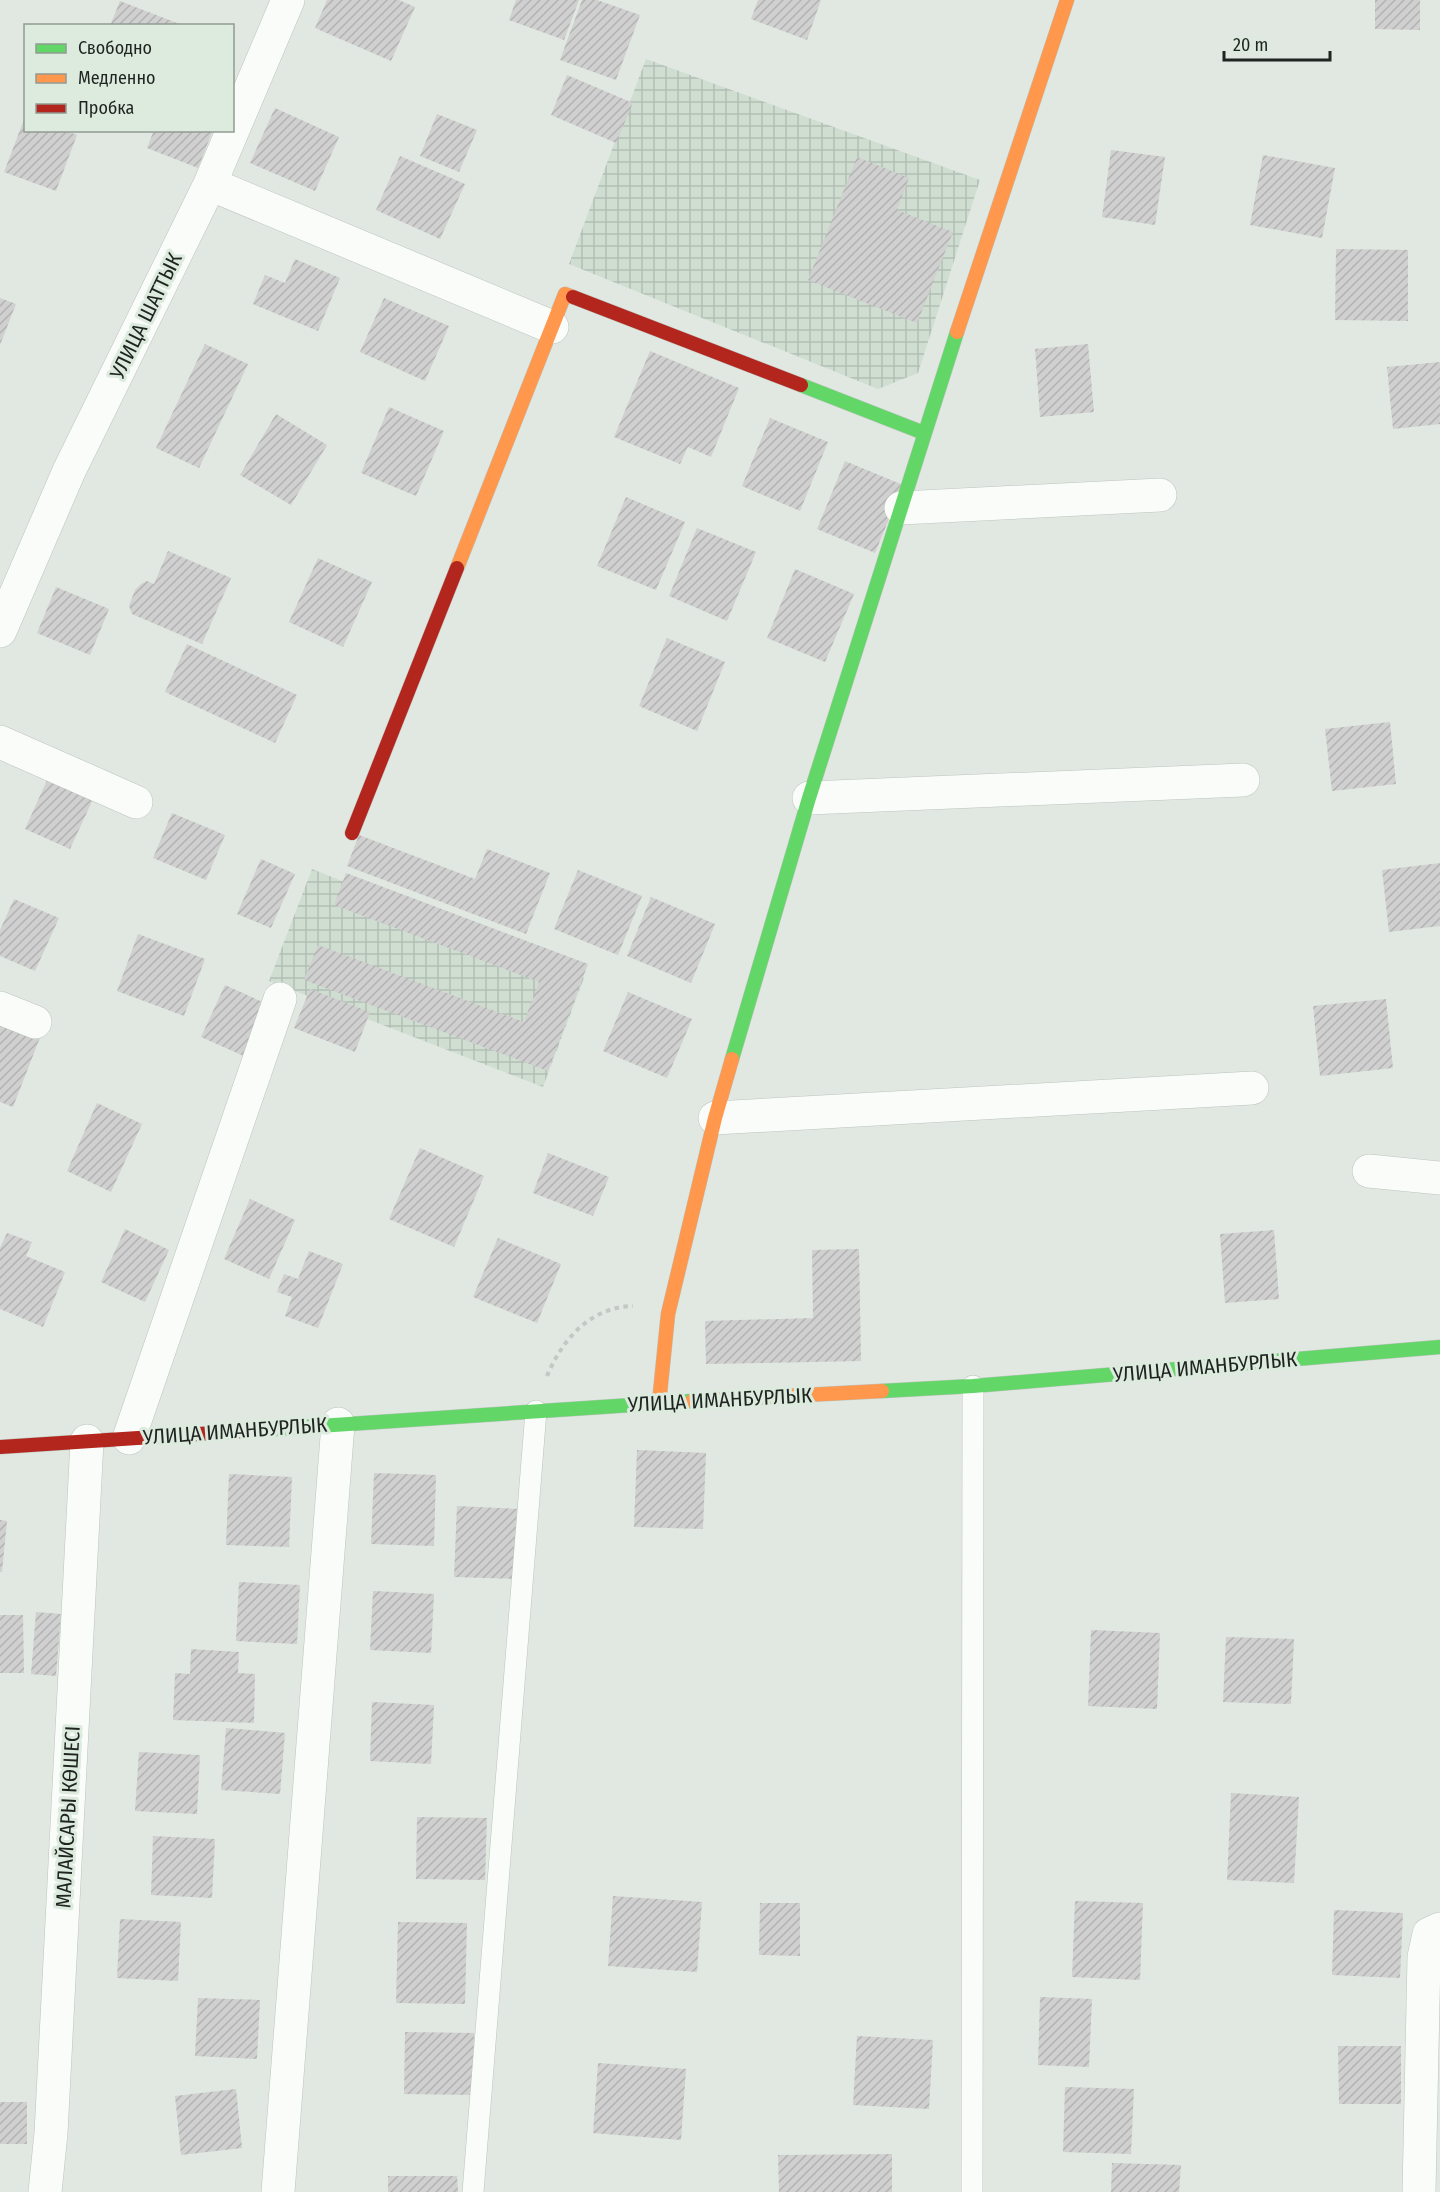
<svg xmlns="http://www.w3.org/2000/svg" width="1440" height="2192" font-family="'Fira Sans Condensed',sans-serif">
  <style>
    .industrial { fill: url(#industrial-grid) }
    .building { fill: url(#building-hatch) }
    .lines { fill: none; stroke-linecap: round; stroke-linejoin: round }
    .lane-casing { stroke: #bdc4be; stroke-width: 22 }
    .street-casing { stroke: #bdc4be; stroke-width: 34 }
    .fast-casing { stroke: #bdc4be; stroke-width: 15 }
    .slow-casing { stroke: #bdc4be; stroke-width: 15 }
    .jam-casing { stroke: #bdc4be; stroke-width: 15 }
    .path { stroke: #c4c7c4; stroke-width: 4; stroke-dasharray: 4.5 4.5; stroke-linecap: butt }
    .lane { stroke: #fafcfa; stroke-width: 21 }
    .street { stroke: #fafcfa; stroke-width: 33 }
    .fast { stroke: #63d668; stroke-width: 14 }
    .slow { stroke: #ff974d; stroke-width: 14 }
    .jam { stroke: #b3261e; stroke-width: 14 }
    .labels { text-anchor: middle; stroke-width: 6; stroke-linejoin: round; paint-order: stroke }
    .street-label { font-size: 21px; fill: #1f2420; stroke: #ddebdf }
  </style>
  <defs>
    <pattern id="industrial-grid" width="8" height="8" patternUnits="userSpaceOnUse" patternTransform="scale(1.5)"><rect width="8" height="8" fill="#d0ded2"/><path d="M0 4h8M4 0v8" fill="none" stroke="#b2beb4"/></pattern>
    <pattern id="building-hatch" width="6" height="6" patternUnits="userSpaceOnUse" patternTransform="scale(1.5)"><rect width="6" height="6" fill="#d0d0d0"/><path d="M-1 1l2-2M0 6l6-6M5 7l2-2" fill="none" stroke="#b2b2b2"/></pattern>
  </defs>
  <rect width="100%" height="100%" fill="#e0e8e1"/>
  <path class="industrial" d="M646 59 980 180 918 373 878 389 569 264Z
    M312 869 584 978 543 1087 269 981Z"/>
  <path class="building" d="M327 0H399L415 7 391 61 315 28Z
    M516 0H579L564 40 509 20Z
    M582 0H597L640 15 616 80 560 60Z
    M758 0H821L807 40 751 19Z
    M1375 0H1420V30L1375 29Z
    M120 1 182 25V26H110Z
    M567 75 633 103 616 143 551 115Z
    M275 108 339 137 315 191 250 163Z
    M437 114 477 130 459 172 420 156Z
    M25 117 26 130H64L77 135 56 191 4 172Z
    M154 130H213L198 168 147 148Z
    M1111 150 1165 157 1155 225 1102 217Z
    M1263 155 1335 168 1322 238 1250 225Z
    M400 156 465 184 440 239 376 210Z
    M857 157 909 178 897 210 953 232 917 323 808 280Z
    M1336 249 1408 250V321L1335 320Z
    M295 259 340 278 318 331 253 304 265 275 285 283Z
    M0 298 16 304 0 345Z
    M384 298 449 326 425 381 360 352Z
    M205 344 248 364 199 468 156 448Z
    M1088 344 1094 412 1040 417 1035 349Z
    M650 351 739 388 711 457 688 447 680 464 614 437Z
    M1440 362V424L1393 429 1387 367Z
    M389 407 444 431 416 496 361 473Z
    M276 414 327 445 291 505 240 475Z
    M770 418 828 442 800 511 742 486Z
    M845 461 903 485 875 553 817 529Z
    M626 497 685 522 656 590 597 566Z
    M697 528 756 552 727 621 669 596Z
    M168 551 231 578 202 644 132 614 129 606 135 590 141 584 147 581 154 584Z
    M318 558 372 582 343 647 289 622Z
    M795 569 854 594 825 662 767 638Z
    M56 587 109 609 90 655 37 633Z
    M667 638 725 662 697 731 639 706Z
    M187 644 297 695 275 743 165 692Z
    M1390 722 1396 784 1332 791 1325 729Z
    M49 776 94 797 70 849 25 829Z
    M172 813 225 835 206 880 153 858Z
    M359 835 475 879 487 849 550 873 526 934 347 866Z
    M261 859 295 874 271 928 237 914Z
    M1440 863V926L1389 932 1382 870Z
    M578 870 642 896 618 955 554 929Z
    M346 873 588 964 548 1071 304 980 318 945 524 1022 539 982 334 905Z
    M651 897 715 924 691 983 627 956Z
    M14 899 59 918 35 971 0 956V930Z
    M138 934 205 959 184 1016 117 991Z
    M225 985 269 1005 246 1057 201 1037Z
    M310 989 370 1012 355 1052 294 1028Z
    M628 992 692 1019 667 1078 603 1051Z
    M1386 999 1393 1068 1320 1076 1313 1006Z
    M0 1019 41 1035 13 1107 0 1102Z
    M97 1103 142 1124 111 1192 67 1171Z
    M420 1148 484 1176 454 1247 389 1219Z
    M548 1153 609 1177 593 1216 533 1193Z
    M250 1199 295 1220 269 1279 224 1259Z
    M125 1229 169 1250 145 1302 101 1282Z
    M1274 1230 1279 1299 1225 1303 1220 1234Z
    M7 1233 32 1242 26 1256 65 1272 43 1327 0 1309V1248Z
    M498 1238 561 1264 537 1323 473 1297Z
    M859 1249 861 1361 706 1364 705 1321 813 1318 812 1250Z
    M309 1251 343 1264 318 1328 285 1316 292 1297 277 1292 284 1274 298 1279Z
    M637 1450 706 1453 703 1529 634 1527Z
    M374 1473 436 1475 434 1546 371 1544Z
    M229 1474 292 1477 289 1547 226 1545Z
    M457 1506 520 1509 517 1579 454 1577Z
    M0 1520 7 1521 2 1572H0Z
    M239 1582 300 1585 297 1644 236 1641Z
    M373 1591 434 1594 431 1653 370 1650Z
    M36 1612 61 1614 56 1676 31 1674Z
    M0 1615H23L24 1673H0Z
    M1091 1630 1160 1633 1157 1709 1088 1706Z
    M1226 1637 1294 1639 1291 1704 1223 1702Z
    M191 1649 239 1652 238 1673 255 1674 254 1723 173 1720 175 1673 190 1674Z
    M372 1702 434 1705 431 1764 370 1761Z
    M226 1728 285 1733 280 1794 221 1790Z
    M139 1752 200 1755 197 1814 135 1811Z
    M1231 1793 1299 1797 1294 1883 1227 1880Z
    M417 1817 487 1818 485 1880 416 1879Z
    M153 1836 215 1839 212 1898 151 1895Z
    M613 1896 702 1902 697 1972 608 1966Z
    M1075 1901 1143 1903 1140 1980 1072 1977Z
    M760 1903H800V1956L759 1955Z
    M1334 1910 1403 1913 1400 1978 1332 1975Z
    M120 1919 181 1922 178 1981 117 1978Z
    M398 1922 467 1923 465 2004 396 2003Z
    M1040 1997 1092 1999 1089 2067 1038 2065Z
    M198 1998 260 2000 257 2059 195 2056Z
    M405 2032 474 2033 473 2095 404 2094Z
    M857 2036 933 2040 929 2109 853 2105Z
    M1338 2046H1401V2104H1339Z
    M598 2063 686 2069 681 2140 593 2133Z
    M1065 2087 1134 2089 1131 2154 1063 2152Z
    M236 2089 242 2148 181 2155 175 2096Z
    M0 2102H27V2144H0Z
    M892 2154V2192H779L778 2155Z
    M1112 2163 1181 2165 1179 2192H1111Z
    M388 2176H457L458 2192H388Z"/>
  <g class="lines">
    <g class="lane-casing">
      <path id="lane" d="M473 2192 536 1411
        M972 2192 973 1386"/>
    </g>
    <g class="street-casing">
      <path id="street" d="M210 184 552 327
        M901 508 1160 495
        M0 631 69 471 210 184 288 0
        M0 742 136 802
        M809 798 1243 780
        M0 1008 35 1022
        M715 1118 1252 1088
        M1369 1171 1440 1178
        M129 1438 280 999
        M45 2192 51 2133 87 1441
        M278 2192 338 1424
        M1419 2192 1424 1957 1429 1934 1440 1929"/>
    </g>
    <g class="fast-casing">
      <path id="fast" d="M801 385 924 433
        M732 1059 809 798 957 332
        M882 1391 973 1386 1440 1347
        M259 1430 692 1401"/>
    </g>
    <g class="slow-casing">
      <path id="slow" d="M957 332 1067 0
        M457 568 565 294 573 297
        M692 1401 882 1391
        M659 1403 668 1314 715 1118 732 1059"/>
    </g>
    <g class="jam-casing">
      <path id="jam" d="M573 297 801 385
        M352 833 457 568
        M0 1447 259 1430"/>
    </g>
    <path class="path" d="M547 1376C563 1338 591 1307 633 1306"/>
    <use href="#lane" class="lane"/>
    <use href="#street" class="street"/>
    <use href="#fast" class="fast"/>
    <use href="#slow" class="slow"/>
    <use href="#jam" class="jam"/>
  </g>
  <g class="labels">
    <g class="street-label">
      <text transform="translate(146 316) rotate(-64)" y="7">УЛИЦА ШАТТЫК</text>
      <text transform="translate(1205 1367) rotate(-5)" y="7">УЛИЦА ИМАНБУРЛЫК</text>
      <text transform="translate(720 1400) rotate(-3)" y="7">УЛИЦА ИМАНБУРЛЫК</text>
      <text transform="translate(235 1431) rotate(-4)" y="7">УЛИЦА ИМАНБУРЛЫК</text>
      <text transform="translate(68 1817) rotate(-87)" y="7">МАЛАЙСАРЫ КӨШЕСІ</text>
    </g>
  </g>
  <rect x="24" y="24" width="210" height="108" fill="#ddebdf" stroke="#919b93" stroke-width="1.5"/>
  <rect x="36" y="44" width="30" height="9" fill="#63d668" stroke="#919b93" stroke-width="1.5"/>
  <text x="78" y="54" font-size="18" fill="#1f2420">Свободно</text>
  <rect x="36" y="74" width="30" height="9" fill="#ff974d" stroke="#919b93" stroke-width="1.5"/>
  <text x="78" y="84" font-size="18" fill="#1f2420">Медленно</text>
  <rect x="36" y="104" width="30" height="9" fill="#b3261e" stroke="#919b93" stroke-width="1.5"/>
  <text x="78" y="114" font-size="18" fill="#1f2420">Пробка</text>
  <path d="M1224 51v9h106v-9" fill="none" stroke="#1f2420" stroke-width="3"/>
  <text x="1233" y="51" font-size="18" fill="#1f2420" stroke="#ddebdf" stroke-width="4.5" paint-order="stroke">20 m</text>
</svg>
